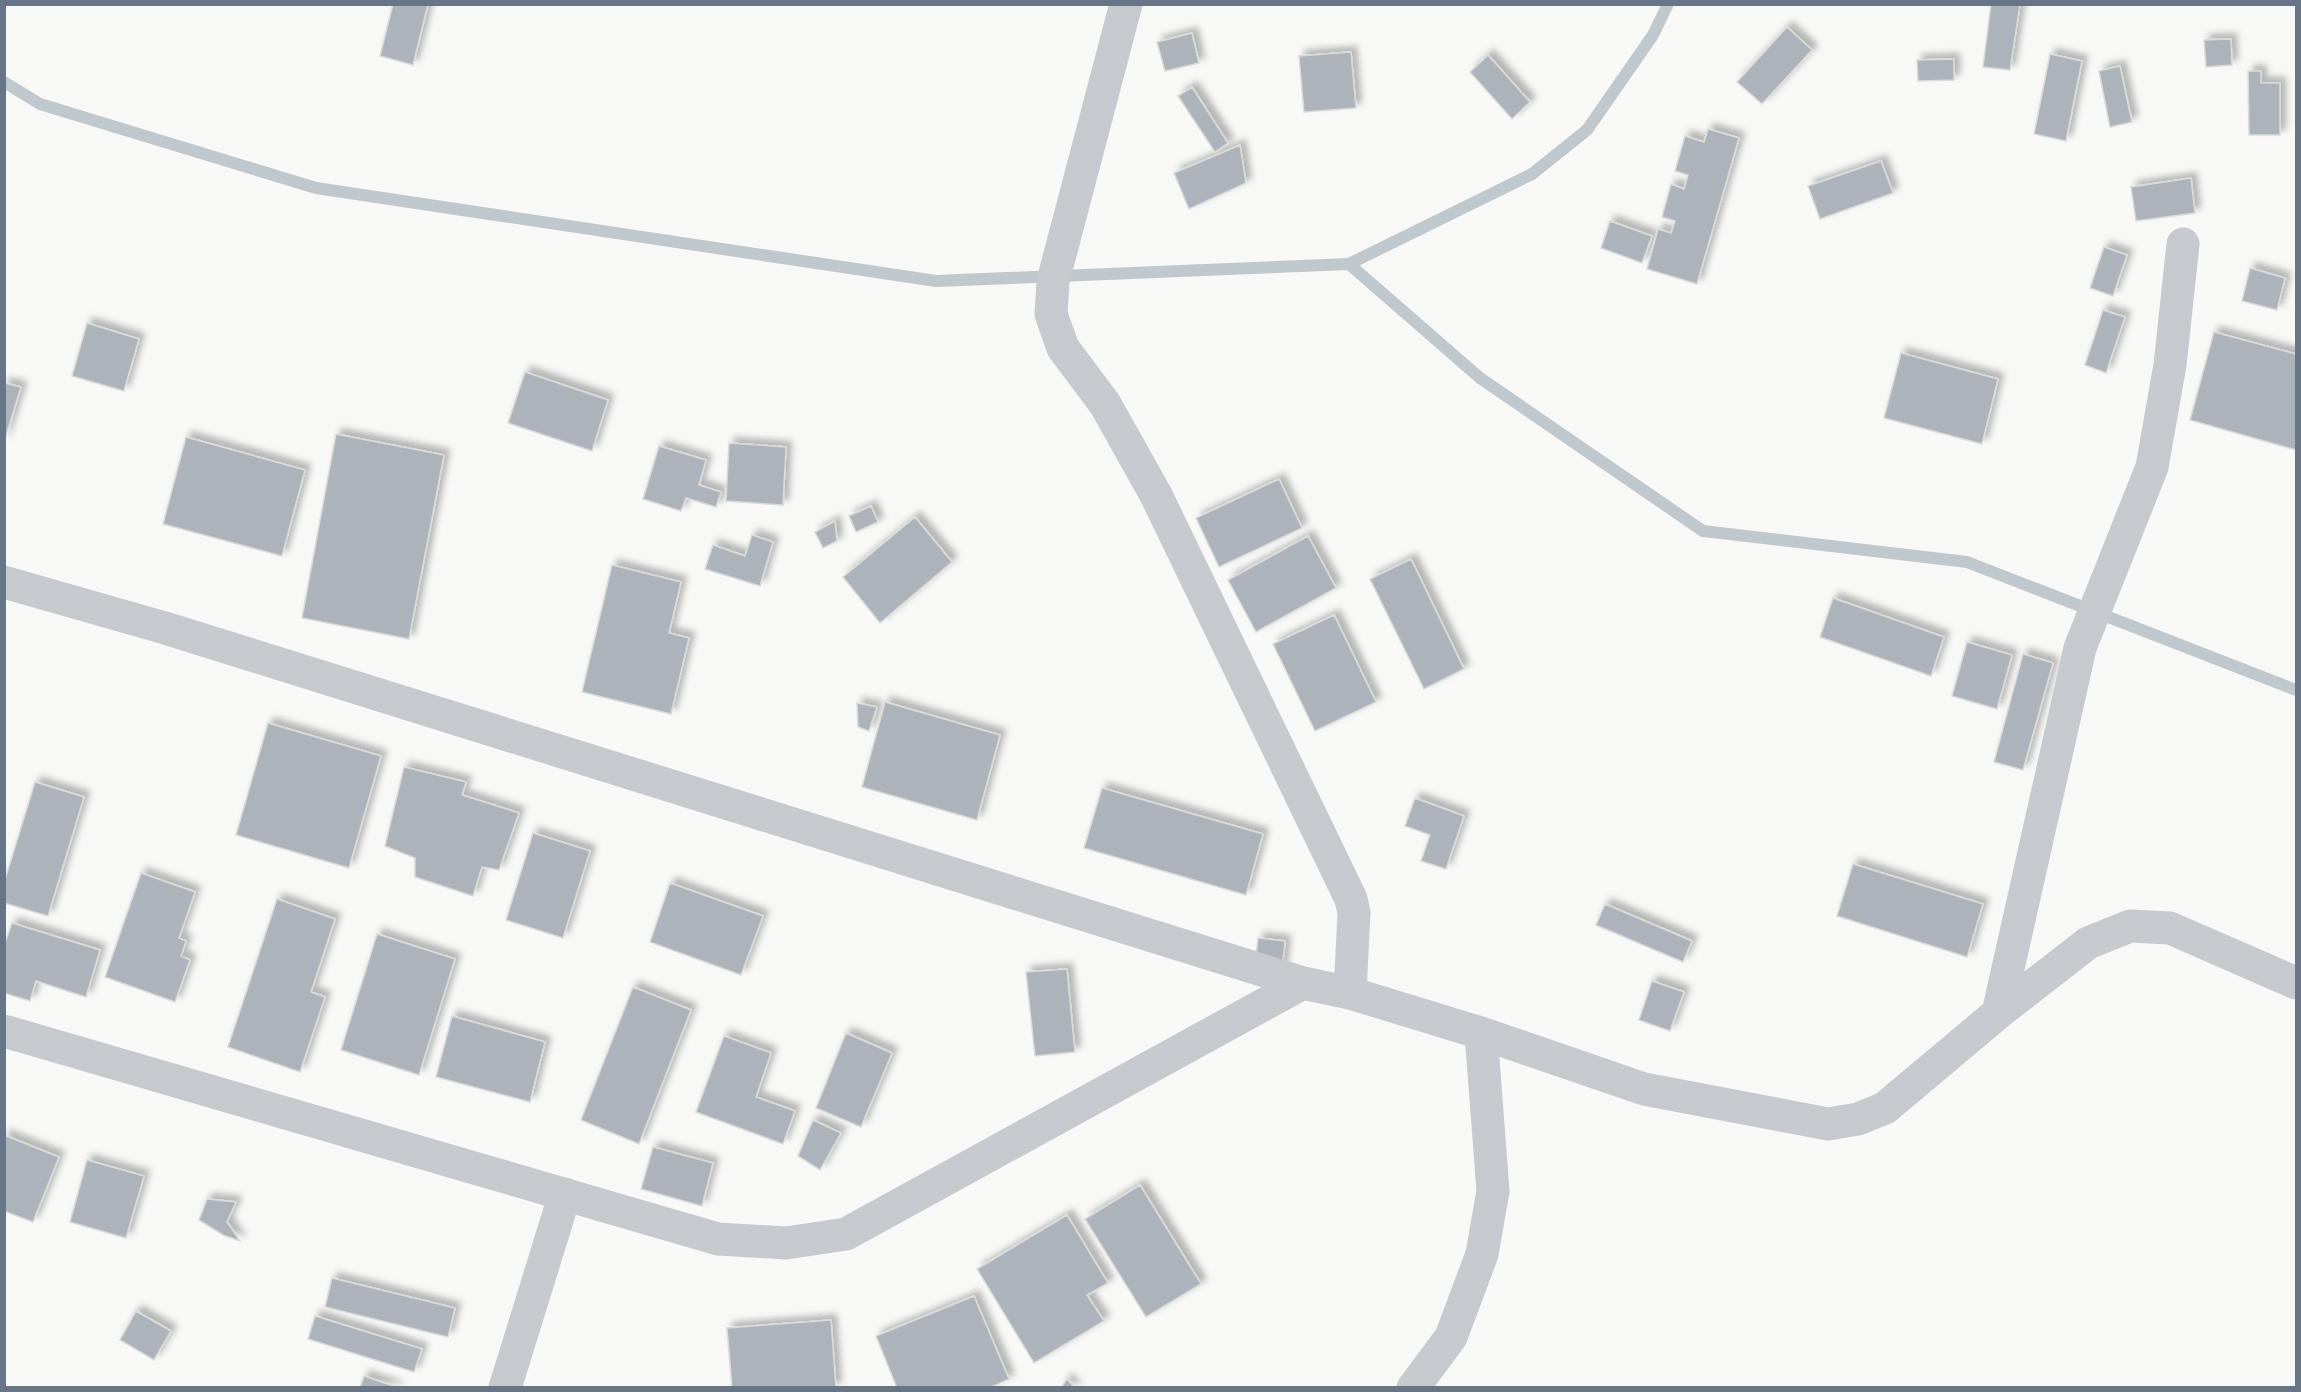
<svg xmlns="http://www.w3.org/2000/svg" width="2301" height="1392" font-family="Poppins,sans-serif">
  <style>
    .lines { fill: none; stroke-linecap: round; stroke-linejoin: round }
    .stream { stroke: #bfc8cd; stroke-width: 12 }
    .building { fill: #acb3ba; stroke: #dadad8; stroke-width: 1.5; filter: url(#shadow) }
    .minor { stroke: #c6c9cd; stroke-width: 33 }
  </style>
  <defs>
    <filter id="shadow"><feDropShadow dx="5.5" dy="-5.5" stdDeviation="3" flood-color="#0004"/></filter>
  </defs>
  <rect width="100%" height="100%" fill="#f8f9f6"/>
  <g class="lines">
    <path class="stream" d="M4 82 40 104 316 188 936 281 1349 264 1532 174 1587 130 1653 35 1668 4
      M1349 264 1480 378 1703 531 1967 562 2296 690"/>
  </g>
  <path class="building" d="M393 4H428L413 65 380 56Z
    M1991 4H2020L2010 70 1983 67Z
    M1787 27 1812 50 1762 104 1737 82Z
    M1192 33 1199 63 1165 71 1157 42Z
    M2231 39 2232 65 2206 67 2204 40Z
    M1351 52 1356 108 1304 112 1299 56Z
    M2050 54 2082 61 2066 141 2034 134Z
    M1488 55 1530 102 1512 119 1470 72Z
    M1954 59V80L1918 81 1917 60Z
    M2120 66 2132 122 2110 127 2099 71Z
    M2248 71H2261V83H2280V135H2249Z
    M1192 87 1228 143 1215 152 1178 96Z
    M1708 129 1739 138 1697 284 1647 269 1658 229 1671 233 1675 221 1662 217 1671 184 1684 189 1688 175 1675 171 1685 136 1704 142Z
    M1240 145 1246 183 1189 209 1174 173Z
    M1881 161 1893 193 1820 219 1808 186Z
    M2191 178 2195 213 2136 221 2131 187Z
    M1610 221 1652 236 1642 263 1601 248Z
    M2104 247 2127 255 2113 296 2090 288Z
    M2250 268 2285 278 2277 310 2242 301Z
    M2103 310 2125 317 2106 373 2085 365Z
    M87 323 139 339 124 391 72 376Z
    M2214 332 2296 354V450L2190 420Z
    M1901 353 1998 379 1982 444 1884 418Z
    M525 372 608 400 592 451 508 423Z
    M4 383 21 387 4 442Z
    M336 434 444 455 409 639 302 618Z
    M186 437 305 470 282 556 163 524Z
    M729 443 786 447 783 505 726 501Z
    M659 446 706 460 699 485 721 492 716 507 686 498 681 511 643 499Z
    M1279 479 1302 528 1219 567 1196 518Z
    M871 506 878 522 856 532 849 516Z
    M915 517 952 562 880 623 843 577Z
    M835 521 837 541 823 548 815 532Z
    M752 535 773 542 760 586 705 569 713 545 745 556Z
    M1308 536 1336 588 1256 632 1228 580Z
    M1411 559 1464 669 1424 689 1370 579Z
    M612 565 681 582 669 633 689 638 671 714 582 692Z
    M1833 598 1944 637 1931 676 1820 637Z
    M1334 615 1376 702 1315 731 1273 644Z
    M1967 642 2012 655 1997 709 1952 696Z
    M2023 654 2053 663 2023 770 1994 762Z
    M885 702 1000 735 977 820 862 787Z
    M857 703 877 707 869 731 858 727Z
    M268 723 381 756 349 868 236 835Z
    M404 767 466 782 462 795 519 813 499 870 482 867 473 896 415 877V858L385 846Z
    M35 782 84 797 48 916 4 903V883Z
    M1102 788 1263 834 1246 895 1084 848Z
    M1415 798 1464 816 1446 869 1421 861 1430 835 1405 826Z
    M533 833 590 851 563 938 506 920Z
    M1853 864 1983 904 1967 957 1837 916Z
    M141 873 195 892 179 938 186 941 181 956 190 960 175 1002 105 977Z
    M670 883 763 916 741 975 650 942Z
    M277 899 335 919 311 992 325 997 300 1072 228 1047Z
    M1605 904 1692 941 1683 962 1596 925Z
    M12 923 100 950 86 997 36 981 30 1001 4 993V946Z
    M377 934 455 959 419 1075 341 1050Z
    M1258 938 1285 941 1282 969 1255 967Z
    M1067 969 1075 1052 1035 1056 1026 972Z
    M1652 981 1684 992 1670 1031 1639 1020Z
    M633 987 691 1010 639 1144 581 1120Z
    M452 1016 545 1042 530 1102 436 1077Z
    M846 1033 892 1053 861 1127 816 1108Z
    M724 1036 771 1053 756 1097 795 1111 783 1144 696 1112Z
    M813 1120 841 1133 820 1170 798 1156Z
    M4 1135 59 1157 33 1222 4 1211Z
    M653 1147 713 1163 702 1206 641 1189Z
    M87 1160 144 1176 126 1238 70 1222Z
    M1140 1185 1201 1284 1146 1317 1085 1219Z
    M207 1199 236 1202 227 1222 240 1241 223 1235 199 1220Z
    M1067 1215 1108 1283 1087 1295 1104 1321 1034 1363 977 1269Z
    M332 1278 455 1308 448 1337 325 1307Z
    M974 1296 1009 1379 989 1388H897L876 1336Z
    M136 1311 171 1331 154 1360 120 1340Z
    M315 1316 422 1349 414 1372 308 1339Z
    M831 1320 836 1388H732L727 1328Z
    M364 1376 399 1388H360Z
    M1067 1379 1075 1388H1061Z"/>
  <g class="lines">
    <path class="minor" d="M1126 4 1053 281 1051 314 1063 348 1105 404 1156 495 1351 899 1354 913 1350 993
      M4 582 165 628 1303 983
      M1998 1013 2080 648 2152 467 2170 365 2183 244
      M4 1031 718 1239 786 1243 846 1234 1303 983 1350 993 1481 1033 1644 1089 1828 1124 1858 1119 1885 1108 1998 1013 2088 943 2130 926 2170 928 2296 983
      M505 1388 565 1194
      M1413 1388 1451 1337 1482 1254 1493 1191 1481 1033"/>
  </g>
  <rect width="2301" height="1392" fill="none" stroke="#677687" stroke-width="12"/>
</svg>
